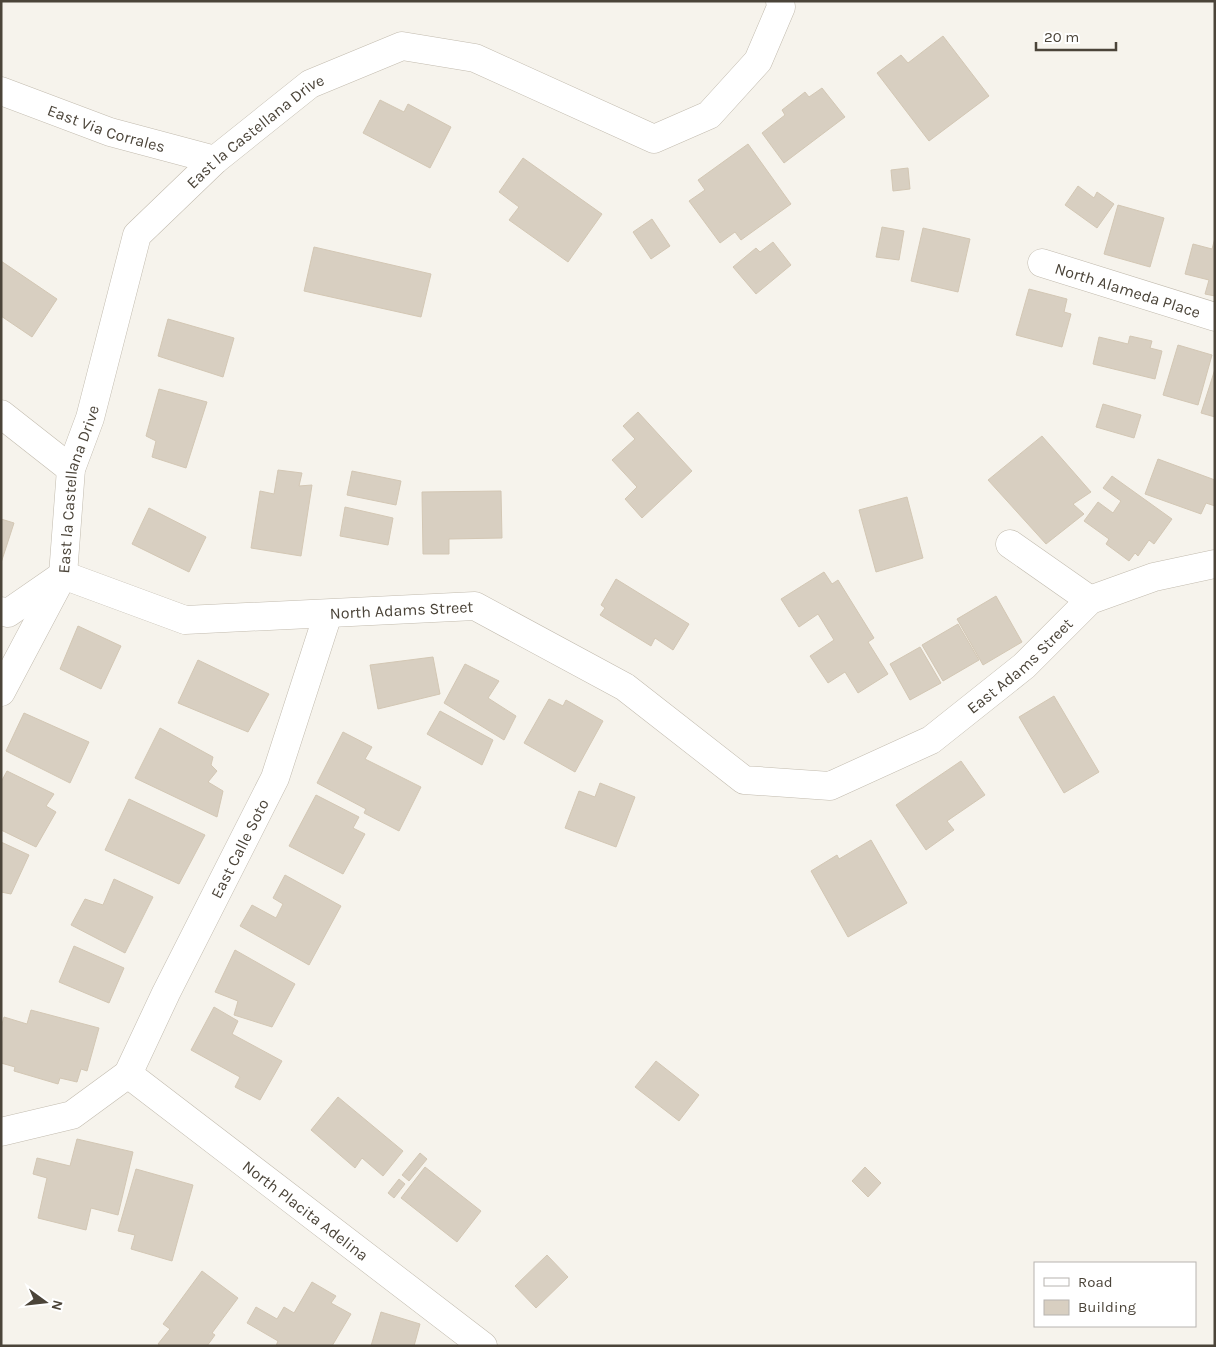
<svg xmlns="http://www.w3.org/2000/svg" width="1216" height="1347" font-family="Karla,sans-serif">
  <style>
    .building { fill: #d8cfc1; stroke: #d3c7b4 }
    .lines { fill: none; stroke-linecap: round; stroke-linejoin: round }
    .street-casing { stroke: #c2bbae; stroke-width: 29 }
    .street { stroke: #fff; stroke-width: 28 }
    .labels { text-anchor: middle; stroke-width: 4; stroke-linejoin: round; paint-order: stroke }
    .street-label { font-size: 16px; fill: #4b4439; stroke: #fff }
  </style>
  <rect width="100%" height="100%" fill="#f6f3ec"/>
  <path class="building" d="M943 36 989 96 929 141 877 73 901 55 908 63Z
    M822 88 845 117 784 163 762 133 785 115 782 110 805 92 809 97Z
    M380 100 404 112 408 104 451 127 430 168 363 133Z
    M748 144 791 204 741 240 735 232 720 243 689 201 705 190 698 180Z
    M523 158 602 214 568 262 509 220 519 207 499 192Z
    M908 168 910 189 893 191 891 170Z
    M1078 186 1094 198 1097 192 1114 204 1097 228 1065 205Z
    M1118 205 1164 218 1150 267 1104 254Z
    M652 219 670 246 651 259 633 232Z
    M882 227 904 231 899 260 876 257Z
    M923 228 970 239 958 292 911 281Z
    M1215 238V296L1205 294 1209 280 1185 274 1193 244 1212 249Z
    M773 242 791 265 756 294 733 267 756 248 760 252Z
    M314 247 431 274 421 317 304 291Z
    M1 261 57 299 32 337 1 316Z
    M1029 289 1067 299 1064 312 1071 314 1062 347 1016 335Z
    M168 319 234 338 223 377 158 356Z
    M1130 336 1152 341 1150 348 1162 351 1155 379 1093 364 1099 337 1128 344Z
    M1178 345 1212 355 1198 405 1163 395Z
    M1215 369V417L1201 413Z
    M159 389 207 402 186 468 152 457 156 441 146 436Z
    M1103 404 1141 415 1134 438 1096 427Z
    M638 412 692 471 642 518 625 499 637 487 612 460 635 439 623 426Z
    M1042 436 1091 492 1073 504 1084 514 1046 544 988 480Z
    M1158 459 1215 480V506L1206 503 1201 514 1145 494Z
    M278 470 302 473 299 486 312 485 301 556 251 548 260 491 274 494Z
    M352 471 401 481 396 505 347 495Z
    M1112 476 1172 519 1154 544 1149 540 1138 556 1135 553 1129 561 1106 544 1109 539 1084 521 1098 502 1113 513 1121 501 1103 488Z
    M501 491 502 538 449 539V554H423L422 492Z
    M907 497 923 558 876 572 859 510Z
    M345 507 393 518 388 545 340 536Z
    M149 508 206 537 189 572 132 544Z
    M1 519 14 523 1 563Z
    M824 572 832 584 838 580 874 638 868 642 888 674 858 693 845 672 828 683 810 656 834 640 818 614 799 627 781 599Z
    M616 579 689 624 673 650 655 638 651 646 600 615 605 608 601 605Z
    M996 596 1022 642 983 665 957 619Z
    M958 624 979 660 943 681 922 645Z
    M78 626 121 646 101 689 60 669Z
    M920 647 941 683 910 700 890 664Z
    M433 657 440 694 378 709 370 665Z
    M198 660 269 694 248 732 178 703Z
    M465 664 499 681 488 698 516 716 504 740 444 703Z
    M1054 696 1099 772 1064 793 1019 717Z
    M549 699 563 706 566 700 603 721 575 772 524 743Z
    M440 711 493 740 482 765 427 734Z
    M24 713 89 742 70 783 6 751Z
    M160 728 213 757 211 765 217 771 208 782 223 791 217 817 135 778Z
    M343 732 372 747 365 759 421 787 399 831 364 813 366 809 317 783Z
    M961 761 985 795 947 821 954 830 926 850 896 805Z
    M7 771 54 794 46 806 56 812 36 847 1 830V782Z
    M600 783 635 797 616 847 565 828 579 791 595 797Z
    M316 795 359 817 353 828 365 834 343 874 289 846Z
    M129 799 205 835 179 884 105 850Z
    M871 840 907 903 848 937 811 871 837 855 839 859Z
    M1 842 29 855 11 894 1 892Z
    M285 875 341 906 309 965 240 926 252 905 276 918 283 904 273 898Z
    M114 879 153 897 125 953 71 925 85 899 103 905Z
    M74 946 124 968 109 1003 59 982Z
    M235 950 295 984 272 1027 234 1015 238 1001 215 992Z
    M214 1007 238 1021 232 1034 282 1061 260 1100 235 1087 240 1077 191 1050Z
    M31 1010 99 1028 87 1071 81 1069 77 1082 60 1078 58 1084 14 1071 15 1067 1 1063V1028L4 1017 27 1024Z
    M656 1061 699 1095 679 1121 635 1087Z
    M338 1097 403 1151 383 1176 362 1158 355 1168 311 1130Z
    M77 1139 133 1152 118 1215 91 1208 86 1230 38 1218 47 1178 33 1174 37 1158 70 1166Z
    M420 1153 427 1159 409 1181 402 1175Z
    M425 1167 481 1211 457 1242 401 1198Z
    M865 1167 881 1183 868 1197 852 1181Z
    M136 1169 193 1185 172 1261 131 1249 135 1235 118 1231Z
    M399 1179 405 1184 394 1198 388 1193Z
    M547 1255 568 1277 536 1308 515 1286Z
    M202 1271 238 1298 212 1333 215 1335 207 1346H161L158 1344 170 1329 163 1324Z
    M312 1282 336 1296 331 1303 351 1314 332 1346H276L278 1341 247 1323 256 1307 277 1319 284 1307 294 1313Z
    M381 1312 420 1324 414 1346H371Z"/>
  <g class="lines">
    <g class="street-casing">
      <g id="street">
        <path id="s1" d="M1 91 110 132 215 160"/>
        <path id="s2" d="M1042 263 1215 317"/>
        <path d="M1 414 71 469"/>
        <path d="M1010 544 1090 600"/>
        <path id="s3" d="M1 611 8 613 63 575 185 620 475 606 625 687 744 780 830 786 931 740 1024 666 1090 600 1154 577 1215 564"/>
        <path id="s4" d="M1 692 63 575 71 469 90 418 137 235 215 160 310 84 402 46 475 58 654 139 709 115 758 61 781 7 780 1"/>
        <path id="s5" d="M128 1074 483 1346"/>
        <path id="s6" d="M1 1132 72 1115 128 1074 166 993 275 778 328 614"/>
      </g>
    </g>
    <use href="#street" class="street"/>
  </g>
  <g class="labels">
    <g class="street-label">
      <text dy="6" stroke="none"><textPath href="#s1" startOffset="112">East Via Corrales</textPath></text>
      <text dy="6" stroke="none"><textPath href="#s4" startOffset="640">East la Castellana Drive</textPath></text>
      <text dy="6" stroke="none"><textPath href="#s2" startOffset="90">North Alameda Place</textPath></text>
      <text dy="6" stroke="none"><textPath href="#s4" startOffset="220">East la Castellana Drive</textPath></text>
      <text dy="6" stroke="none"><textPath href="#s3" startOffset="421">North Adams Street</textPath></text>
      <text dy="6" stroke="none"><textPath href="#s3" startOffset="1129">East Adams Street</textPath></text>
      <text dy="6" stroke="none"><textPath href="#s6" startOffset="394">East Calle Soto</textPath></text>
      <text dy="6" stroke="none"><textPath href="#s5" startOffset="224">North Placita Adelina</textPath></text>
    </g>
  </g>
  <rect width="1216" height="1347" fill="none" stroke="#4b4439" stroke-width="5"/>
  <rect x="1034" y="1262" width="162" height="65" fill="#ffffff" stroke="#b7b4b0"/>
  <rect x="1044" y="1278" width="25" height="8" fill="#ffffff" stroke="#b7b4b0"/>
  <text x="1078" y="1287" font-size="15" fill="#4b4439">Road</text>
  <rect x="1044" y="1300" width="25" height="15" fill="#d8cfc1" stroke="#b7b4b0"/>
  <text x="1078" y="1312" font-size="15" fill="#4b4439">Building</text>
  <g transform="translate(45 1302) rotate(105)" stroke="#ffffff" stroke-width="4" paint-order="stroke">
  <path d="M0-4L9 19L0 12L-9 19Z" fill="#4b4439"/>
  <text y="-8" font-size="14" font-weight="bold" text-anchor="middle" fill="#4b4439">N</text>
  </g>
  <path d="M1036 42v8h80v-8" fill="none" stroke="#4b4439" stroke-width="2.5"/>
  <text x="1044" y="42" font-size="15" fill="#4b4439" stroke="#ffffff" stroke-width="4" paint-order="stroke">20 m</text>
</svg>
